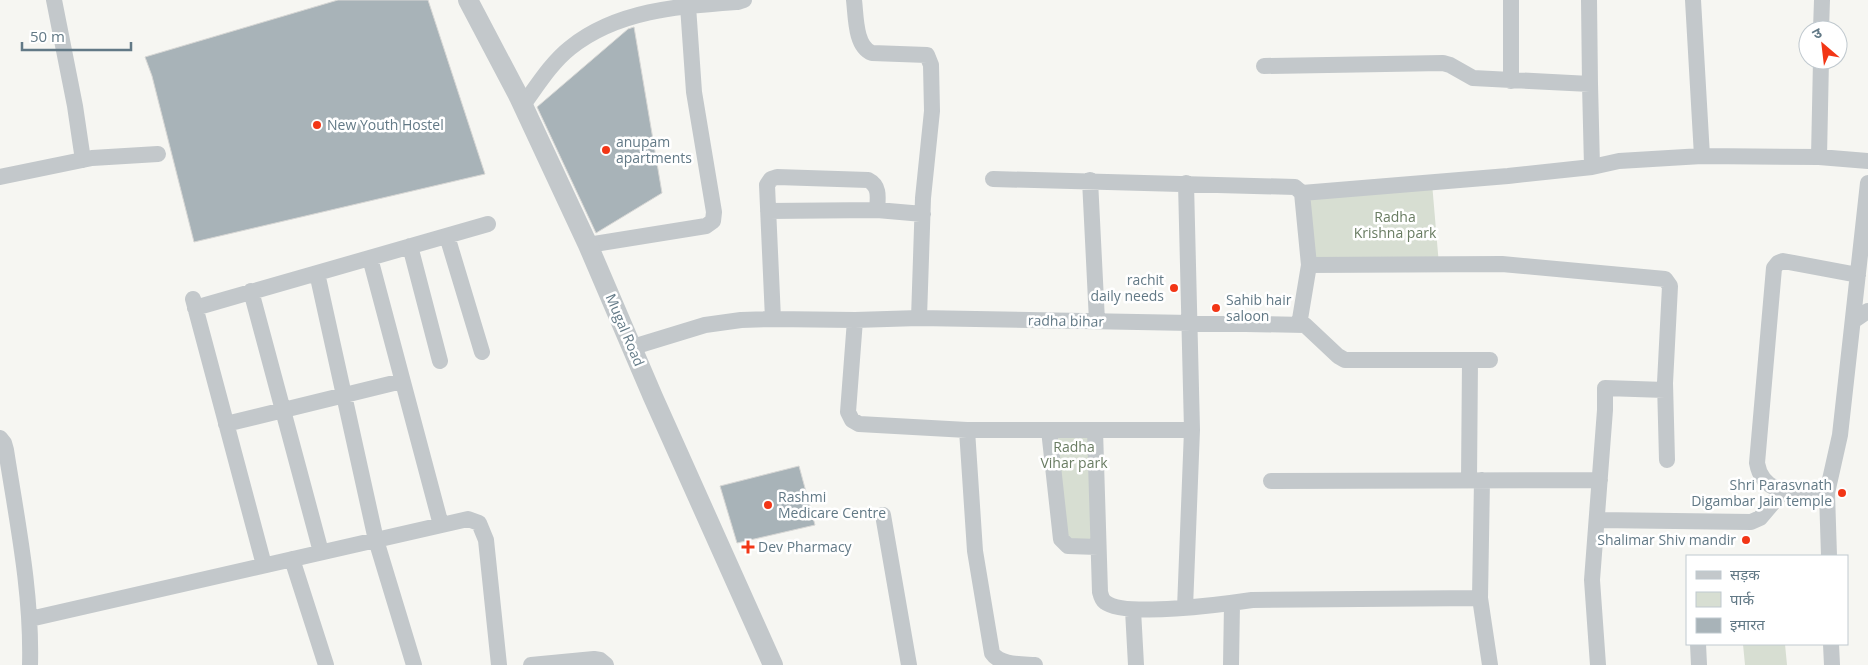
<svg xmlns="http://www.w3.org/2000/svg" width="1868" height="665" font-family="'Open Sans','Noto Sans Devanagari',sans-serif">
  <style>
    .green { fill: #d7ded2 }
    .building { fill: #a8b3b8; stroke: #d7d7d5 }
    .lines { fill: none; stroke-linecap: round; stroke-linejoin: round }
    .minor { stroke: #c3c8cb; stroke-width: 16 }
    .tertiary { stroke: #c3c8cb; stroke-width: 20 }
    .poi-dot { fill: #f23616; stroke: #fff; stroke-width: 2 }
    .labels { text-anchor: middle; stroke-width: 5; stroke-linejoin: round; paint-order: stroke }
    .poi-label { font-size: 14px; fill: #627986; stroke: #fff; text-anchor: start }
    .park-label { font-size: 14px; fill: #697c62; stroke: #fff }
    .street-label { font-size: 14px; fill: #627986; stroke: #fff }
  </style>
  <rect width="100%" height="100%" fill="#f6f6f2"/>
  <path class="green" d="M1432 183 1439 265H1309L1302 193Z
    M1049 430H1095L1098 547 1065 544Z
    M1743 644H1785L1787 665H1745Z"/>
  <path class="building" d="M338 0H428L485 174 194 242 152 76 145 57Z
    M634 27 662 193 596 233 537 107 628 29Z
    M799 466 815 525 737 543 720 486Z"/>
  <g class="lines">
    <path class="minor" d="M54 0 75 106 83 160
      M854 0C856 16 855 47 872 53L927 55 931 65 932 111 923 198 919 318
      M1511 0V81
      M1589 0 1590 84
      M1693 0 1702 156
      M1821 30 1822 0
      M1264 66 1443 63 1450 65 1473 78 1590 84 1592 167
      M523 105C537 86 551 63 570 48 617 10 680 6 738 2L744 0
      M1819 157 1821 60
      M0 177 92 158 158 154
      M993 179 1295 187 1302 193 1309 265 1299 325
      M1090 180 1097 321
      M1302 193 1508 176 1592 167 1619 161 1702 156 1819 157 1868 161
      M877 210 923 214
      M768 211 877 210C878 197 880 186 868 180L777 177 771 179 767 185 773 319
      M447 236 482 352
      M588 245 706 226 713 221 714 212 694 92 688 6
      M410 246 440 361
      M370 258 441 525
      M1309 265 1502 264 1665 279 1670 286 1665 383 1667 460
      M317 273 376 540 414 665
      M251 291 321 552
      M193 299 264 565
      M195 308 488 224
      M855 320 848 412 852 420 859 424 967 430H1192
      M1853 321 1868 311
      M633 347 705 325 741 320 773 319 855 320 919 318 1305 325 1338 356 1345 360H1490
      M226 424 402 381
      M967 430 975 551 992 653C1000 665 1020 664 1035 665
      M1049 430 1061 539 1068 546 1098 547
      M1095 430 1100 592C1101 596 1102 600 1105 602 1124 618 1225 604 1252 600L1480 598
      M0 438 4 443 6 450C17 521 32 593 30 665
      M1469 480 1470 360
      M1482 480 1480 598 1490 665
      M1271 481 1600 480
      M1827 493C1799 492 1763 498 1757 463L1774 268 1778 263 1783 261 1858 275
      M883 515 909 665
      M1598 520 1751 522 1760 518 1783 491
      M1829 556 1827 493 1840 435 1868 183
      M292 559 326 665
      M1185 608 1192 430 1186 183
      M1133 610 1136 665
      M30 619 468 519 479 523 486 540 499 665
      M1698 644 1699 665
      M1831 644 1832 665
      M531 665 594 659 600 660 606 665
      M1231 665 1232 604
      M1598 665 1592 580 1605 410V388L1665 390"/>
    <path class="tertiary" d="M468 0 519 97 588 245 653 397 773 665"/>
  </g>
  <g class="poi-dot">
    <circle cx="317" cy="125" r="5"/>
    <circle cx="606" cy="150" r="5"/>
    <circle cx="1174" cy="288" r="5"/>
    <circle cx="1216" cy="308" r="5"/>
    <circle cx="1842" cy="493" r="5"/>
    <circle cx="768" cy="505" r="5"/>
    <circle cx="1746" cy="540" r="5"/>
    <path d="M745.5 539.5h5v5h5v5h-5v5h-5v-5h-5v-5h5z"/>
  </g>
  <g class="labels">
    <g class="poi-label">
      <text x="327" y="130">New Youth Hostel</text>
      <text x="616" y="147">anupam<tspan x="616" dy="16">apartments</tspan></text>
      <text x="1164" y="285" text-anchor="end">rachit<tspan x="1164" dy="16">daily needs</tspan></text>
      <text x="1226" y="305">Sahib hair<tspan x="1226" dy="16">saloon</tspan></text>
      <text x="1832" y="490" text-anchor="end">Shri Parasvnath<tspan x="1832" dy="16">Digambar Jain temple</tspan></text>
      <text x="778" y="502">Rashmi<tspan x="778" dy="16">Medicare Centre</tspan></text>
      <text x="1736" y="545" text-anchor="end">Shalimar Shiv mandir</text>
      <text x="758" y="552">Dev Pharmacy</text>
    </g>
    <g class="park-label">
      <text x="1395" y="222">Radha<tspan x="1395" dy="16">Krishna park</tspan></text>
      <text x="1074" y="452">Radha<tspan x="1074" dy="16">Vihar park</tspan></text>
    </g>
    <g class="street-label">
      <text transform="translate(1066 321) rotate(1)" y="5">radha bihar</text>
      <text transform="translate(625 330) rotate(67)" y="5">Mugal Road</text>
    </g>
  </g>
  <rect x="1686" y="555" width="162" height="90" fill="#ffffff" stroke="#c0c9cf"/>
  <rect x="1696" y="571" width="25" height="8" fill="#c3c8cb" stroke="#c0c9cf"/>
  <text x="1730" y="580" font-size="15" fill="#627986">सड़क</text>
  <rect x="1696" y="592" width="25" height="15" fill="#d7ded2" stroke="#c0c9cf"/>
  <text x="1730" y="605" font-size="15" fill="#627986">पार्क</text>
  <rect x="1696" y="618" width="25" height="15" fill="#a8b3b8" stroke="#c0c9cf"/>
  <text x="1730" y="630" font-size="15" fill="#627986">इमारत</text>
  <g transform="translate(1823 45) rotate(332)"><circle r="24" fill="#ffffff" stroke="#c0c9cf"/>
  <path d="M0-4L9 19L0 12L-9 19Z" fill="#f23616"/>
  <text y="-8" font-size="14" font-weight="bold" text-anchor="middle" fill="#627986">उ</text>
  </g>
  <path d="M22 42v8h109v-8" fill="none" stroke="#627986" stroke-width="2.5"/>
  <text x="30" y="42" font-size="15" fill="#627986" stroke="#ffffff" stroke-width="4" paint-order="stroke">50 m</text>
</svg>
